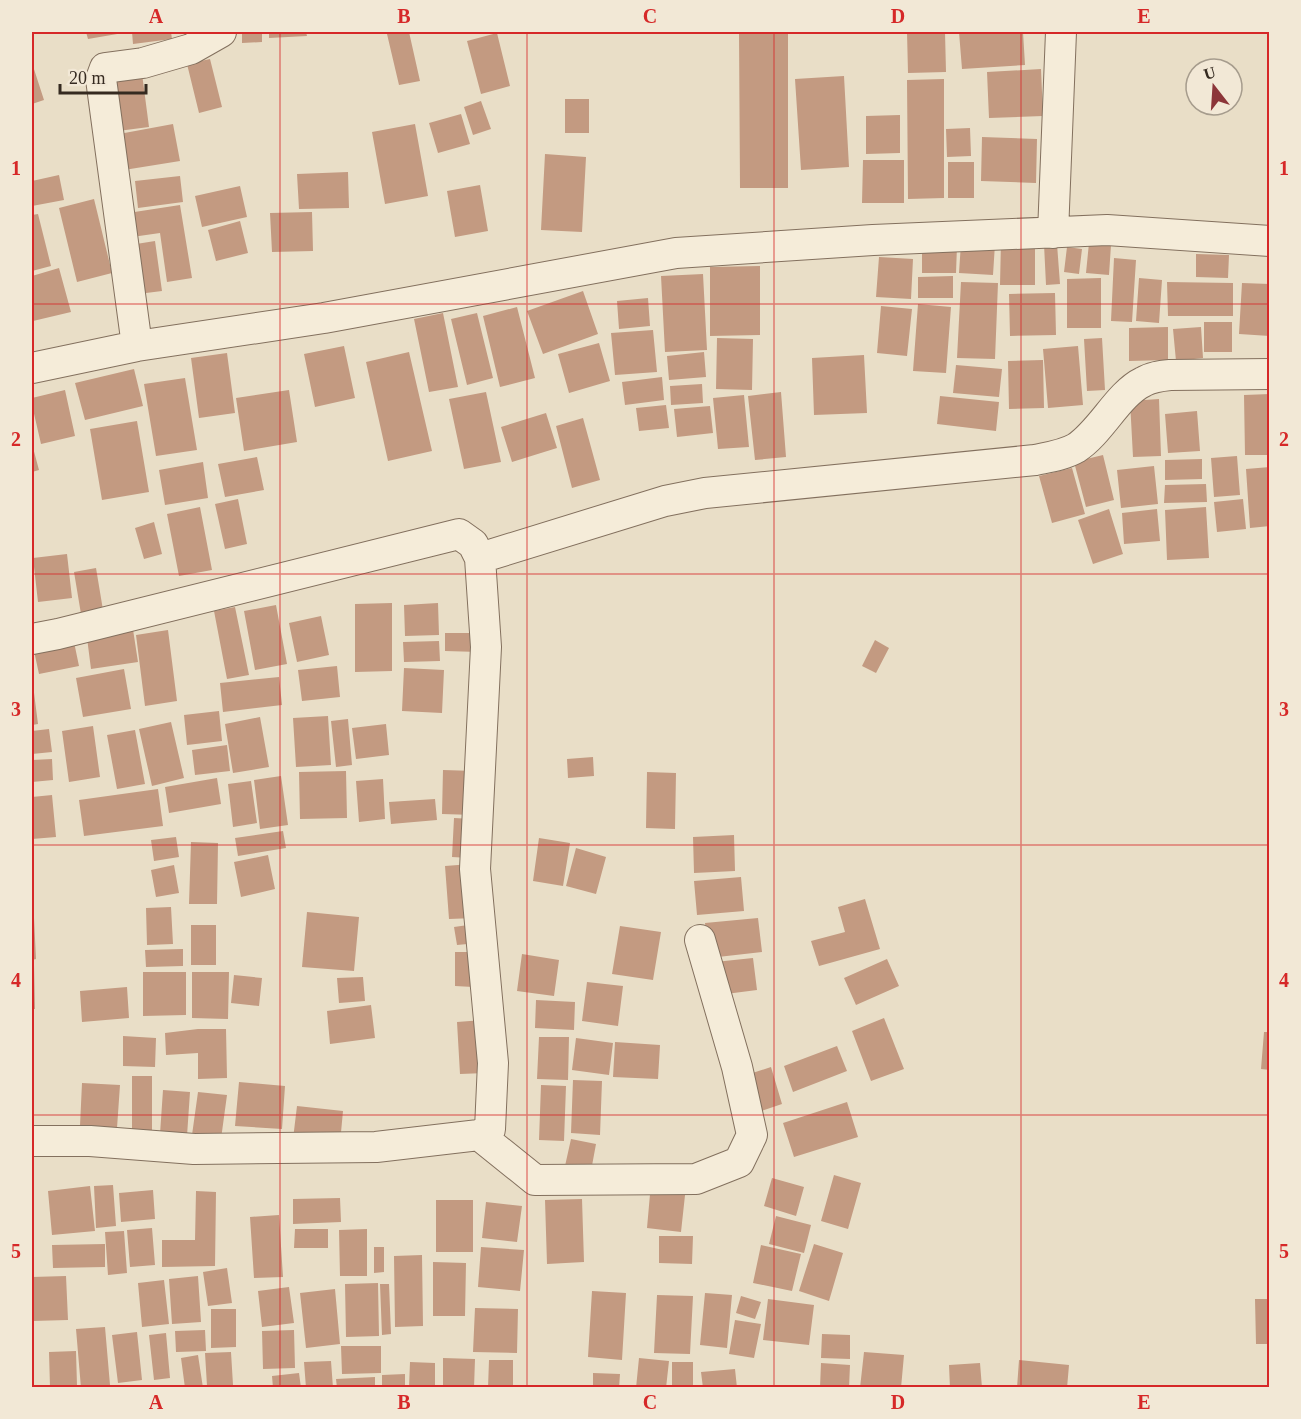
<svg xmlns="http://www.w3.org/2000/svg" width="1301" height="1419" font-family="Georgia,serif">
  <style>
    .building { fill: #c39a81 }
    .lines { fill: none; stroke-linecap: round; stroke-linejoin: round }
    .street-casing { stroke: #83705e; stroke-width: 32 }
    .street { stroke: #f5ecd9; stroke-width: 30 }
    .grid { fill: none; stroke: #d62828; stroke-width: 1.5; stroke-opacity: 0.55 }
    .neatline { fill: none; stroke: #d62828; stroke-width: 2 }
    .grid-label { font-size: 20px; text-anchor: middle; font-weight: bold; fill: #d62828 }
  </style>
  <rect width="100%" height="100%" fill="#e9dec7"/>
  <path class="building" d="M86 32H122L123 33 88 39Z
    M132 32H171L172 39 133 44Z
    M242 32H262V42L242 43Z
    M269 32H306L307 36 269 38Z
    M398 32H409L420 81 399 85 387 34Z
    M739 32H788V188H740Z
    M907 32H945L946 72 908 73Z
    M959 32H1023L1025 65 962 69Z
    M497 33 510 86 481 94 467 41Z
    M210 59 222 107 199 113 187 64Z
    M32 63 44 100 32 104Z
    M141 66 149 127 118 131 110 70Z
    M1041 69 1043 116 989 118 987 72Z
    M844 76 849 167 801 170 795 79Z
    M944 79V198L908 199 907 80Z
    M565 99H589V133H565Z
    M481 101 491 129 473 135 464 107Z
    M461 114 470 144 438 153 429 123Z
    M900 115V153L866 154V116Z
    M173 124 180 161 124 170 119 134Z
    M415 124 428 196 385 204 372 132Z
    M970 128 971 156 947 157 946 129Z
    M982 137 1037 139 1036 183 981 181Z
    M545 154 586 157 582 232 541 230Z
    M863 160H904V203H862Z
    M948 162H974V198H948Z
    M348 172 349 208 299 209 297 174Z
    M59 175 64 200 32 206V181Z
    M180 176 183 202 138 208 135 181Z
    M480 185 488 231 455 237 447 191Z
    M240 186 247 217 202 227 195 196Z
    M94 199 112 273 77 282 59 208Z
    M180 205 192 278 167 282 160 233 132 237 128 213Z
    M312 212 313 251 272 252 270 213Z
    M38 214 51 266 32 271V215Z
    M240 221 248 253 216 261 208 230Z
    M155 241 162 291 138 294 130 245Z
    M1001 241H1035V285H1000Z
    M961 243 995 244 993 275 959 273Z
    M1089 243 1111 245 1109 275 1086 273Z
    M1044 244H1057L1060 284 1046 285Z
    M922 246H957L956 273H922Z
    M1067 247 1082 249 1079 274 1064 272Z
    M1196 254 1229 255 1228 278 1196 277Z
    M879 257 913 259 911 299 876 297Z
    M1114 258 1136 260 1132 322 1111 321Z
    M760 266V335L710 336V267Z
    M59 268 71 312 33 321 32 314V276Z
    M703 274 707 350 665 352 661 276Z
    M953 276V298H918V277Z
    M1101 278V328H1067V279Z
    M1139 278 1162 280 1159 323 1136 321Z
    M961 282 998 283 995 359 957 358Z
    M1167 282 1233 283V316H1168Z
    M1242 283 1270 284V336L1239 334Z
    M583 291 598 334 543 354 527 311Z
    M1055 293 1056 335 1010 336 1009 294Z
    M648 298 650 326 619 329 617 301Z
    M918 304 951 307 946 373 913 371Z
    M881 306 912 309 907 356 877 353Z
    M517 307 535 378 500 387 483 316Z
    M443 313 458 387 429 392 414 319Z
    M477 313 493 378 467 385 451 319Z
    M1204 322H1232V352H1204Z
    M1168 327V360L1129 361V328Z
    M1201 327 1203 358 1176 361 1173 329Z
    M653 330 657 372 615 375 611 333Z
    M717 338 753 339 752 390 716 389Z
    M1102 338 1105 390 1087 391 1084 339Z
    M599 343 610 381 569 393 558 354Z
    M344 346 355 398 315 407 304 354Z
    M1078 346 1083 405 1048 408 1043 349Z
    M409 352 432 451 388 461 366 362Z
    M704 352 706 377 669 380 667 356Z
    M227 353 235 413 199 418 191 358Z
    M864 355 867 413 814 415 812 358Z
    M1043 360 1044 408 1009 409 1008 361Z
    M956 365 1002 369 999 397 953 393Z
    M134 369 143 406 85 420 75 383Z
    M662 377 664 400 625 405 622 382Z
    M185 378 197 450 156 456 144 384Z
    M702 384 703 403 671 405 670 386Z
    M65 390 75 436 41 444 32 405V398Z
    M289 390 297 442 244 451 236 398Z
    M486 392 501 462 464 469 449 399Z
    M781 392 786 457 755 460 748 396Z
    M1270 394V455H1245L1244 395Z
    M744 395 749 447 718 449 713 398Z
    M940 396 999 402 996 431 937 424Z
    M1159 399 1161 456 1133 457 1130 401Z
    M666 405 669 428 639 431 636 408Z
    M710 406 713 433 677 437 674 409Z
    M1197 411 1200 451 1168 453 1165 414Z
    M546 413 557 448 512 462 501 427Z
    M583 418 600 480 572 488 556 426Z
    M137 421 149 492 102 500 90 429Z
    M32 444 39 470 32 472Z
    M1103 455 1114 500 1086 507 1074 462Z
    M1237 456 1240 495 1214 497 1211 458Z
    M257 457 264 490 225 497 218 464Z
    M1202 459V479L1165 480V460Z
    M203 462 208 498 165 505 159 470Z
    M1154 466 1158 504 1121 508 1117 470Z
    M1270 467V526L1250 528 1246 469Z
    M1072 468 1085 514 1052 523 1039 476Z
    M1206 484 1207 502 1164 503 1165 485Z
    M238 499 247 544 225 549 215 504Z
    M1243 499 1246 529 1217 532 1214 502Z
    M200 507 212 570 179 576 167 514Z
    M1206 507 1209 558 1167 560 1165 510Z
    M1109 509 1123 554 1093 564 1078 520Z
    M1157 509 1160 541 1124 544 1122 513Z
    M154 522 162 554 144 559 135 528Z
    M67 554 72 598 38 602 33 558Z
    M96 568 103 610 81 614 74 572Z
    M392 603V671L355 672V604Z
    M438 603 439 635 405 636 404 605Z
    M276 605 287 664 255 670 244 611Z
    M235 607 249 675 227 679 214 611Z
    M321 616 329 655 297 662 289 623Z
    M132 623 138 662 91 669 86 630Z
    M168 630 177 701 145 706 136 635Z
    M445 633H480L479 652 445 651Z
    M875 640 889 648 876 673 862 666Z
    M439 641 440 661 404 662 403 642Z
    M74 642 79 666 39 674 34 651Z
    M337 666 340 697 302 701 298 670Z
    M404 668 444 670 442 713 402 711Z
    M124 669 131 709 83 717 76 678Z
    M279 677 282 705 223 712 220 683Z
    M32 685H33L38 724 32 725Z
    M219 711 222 741 187 745 184 715Z
    M328 716 331 765 296 767 293 718Z
    M260 717 269 767 233 773 225 724Z
    M348 719 352 765 336 767 331 721Z
    M171 722 184 778 152 786 139 729Z
    M386 724 389 755 356 759 352 728Z
    M93 726 100 777 69 782 62 731Z
    M49 729 52 752 32 754V731Z
    M135 730 145 784 117 789 107 735Z
    M227 745 230 771 195 775 192 750Z
    M593 757 594 776 568 778 567 759Z
    M52 759 53 780 32 782V760Z
    M443 770 475 771 474 815 442 814Z
    M346 771 347 818 300 819 299 772Z
    M647 772 676 773 675 829 646 828Z
    M281 776 288 825 260 829 254 780Z
    M217 778 221 804 169 813 165 787Z
    M383 779 385 819 359 822 356 781Z
    M251 781 257 823 233 827 228 784Z
    M158 789 163 826 84 836 79 800Z
    M52 795 56 837 32 839V797Z
    M435 799 437 820 391 824 389 802Z
    M454 818 473 819 470 858 452 857Z
    M283 831 286 848 238 856 235 838Z
    M734 835 735 871 694 873 693 837Z
    M176 837 179 857 154 861 151 840Z
    M539 838 570 843 563 886 533 881Z
    M191 842 218 843 217 904H189Z
    M576 848 606 857 596 894 566 886Z
    M268 855 275 889 241 897 234 862Z
    M471 864 475 918 449 919 445 866Z
    M174 865 179 893 156 897 151 870Z
    M741 877 744 911 697 915 694 881Z
    M865 899 880 949 819 966 811 941 845 932 838 907Z
    M171 907 173 944 147 945 146 908Z
    M307 912 359 917 354 971 302 967Z
    M32 918H34L36 959 32 960Z
    M758 918 762 952 709 958 705 923Z
    M475 924 478 943 457 945 454 927Z
    M191 925H216V965H191Z
    M620 926 661 932 653 980 612 974Z
    M183 949V966L146 967 145 950Z
    M455 952H474L473 987 455 986Z
    M522 954 559 960 554 996 517 991Z
    M753 958 757 990 718 995 715 962Z
    M887 959 899 986 856 1005 844 978Z
    M32 965H34L35 1009H32Z
    M143 972H186V1015L143 1016Z
    M192 972H229L228 1019 192 1018Z
    M234 975 262 978 259 1006 231 1003Z
    M363 977 365 1001 339 1003 337 978Z
    M587 982 623 986 618 1026 582 1021Z
    M127 987 129 1018 82 1022 80 991Z
    M536 1000 575 1002 574 1030 535 1028Z
    M371 1005 375 1038 330 1044 327 1011Z
    M884 1018 904 1069 871 1081 852 1031Z
    M483 1020 486 1073 460 1074 457 1022Z
    M198 1029H226L227 1078 198 1079V1053L166 1055 165 1033Z
    M1264 1032H1270V1070L1261 1069Z
    M123 1036 156 1038 155 1067 123 1066Z
    M539 1037H569L568 1080 537 1079Z
    M576 1038 613 1043 609 1075 572 1070Z
    M615 1042 660 1045 658 1079 613 1077Z
    M837 1046 847 1071 793 1092 784 1066Z
    M771 1067 782 1104 752 1114 740 1077Z
    M132 1076H152V1132L132 1133Z
    M573 1080 602 1081 600 1135 571 1133Z
    M239 1082 285 1086 282 1129 235 1126Z
    M82 1083 120 1085 117 1128 80 1126Z
    M541 1085 566 1086 564 1141 539 1140Z
    M163 1090 190 1092 187 1136 160 1134Z
    M198 1092 227 1095 221 1139 192 1135Z
    M847 1102 858 1137 794 1157 783 1123Z
    M297 1106 343 1111 340 1143 293 1139Z
    M571 1139 596 1144 591 1171 565 1166Z
    M834 1175 861 1183 848 1229 821 1221Z
    M772 1178 804 1187 796 1216 764 1206Z
    M651 1183 686 1186 681 1232 647 1228Z
    M113 1185 116 1226 96 1228 94 1186Z
    M90 1186 95 1231 52 1235 48 1191Z
    M153 1190 155 1219 121 1222 119 1193Z
    M196 1191 216 1192 215 1266 162 1267V1240H195Z
    M340 1198 341 1222 293 1224V1199Z
    M582 1199 584 1262 547 1264 545 1200Z
    M436 1200H473V1252H436Z
    M486 1202 522 1206 517 1242 482 1238Z
    M279 1215 283 1277 254 1278 250 1217Z
    M776 1216 811 1225 804 1253 769 1244Z
    M152 1228 155 1265 130 1267 127 1230Z
    M295 1229H328V1248H294Z
    M367 1229V1276H340L339 1230Z
    M124 1231 127 1273 108 1275 105 1232Z
    M659 1236H693L692 1264 659 1263Z
    M105 1244V1267L53 1268 52 1245Z
    M814 1244 843 1253 829 1301 799 1291Z
    M761 1245 801 1254 792 1291 753 1283Z
    M374 1247H384V1272L374 1273Z
    M481 1247 524 1250 520 1291 478 1287Z
    M422 1255 423 1326 395 1327 394 1256Z
    M433 1262 466 1263 465 1316H433Z
    M227 1268 232 1303 208 1306 203 1272Z
    M66 1276 68 1320 32 1321V1277Z
    M198 1276 201 1322 172 1324 169 1279Z
    M164 1280 169 1324 142 1327 138 1283Z
    M378 1283 379 1336 346 1337 345 1284Z
    M380 1284H389L391 1334 382 1335Z
    M289 1287 294 1323 262 1327 258 1291Z
    M335 1289 340 1344 306 1348 300 1293Z
    M592 1291 626 1293 622 1360 588 1357Z
    M705 1293 732 1295 727 1348 700 1345Z
    M657 1295 693 1296 690 1354 654 1353Z
    M741 1296 761 1302 755 1319 736 1313Z
    M768 1299 814 1305 809 1345 763 1340Z
    M1255 1299H1270V1344H1256Z
    M475 1308 518 1309 517 1353 473 1352Z
    M211 1309H236V1347L211 1348Z
    M735 1320 761 1324 754 1358 729 1354Z
    M105 1327 110 1385 81 1388 76 1329Z
    M205 1330 206 1351 176 1352 175 1331Z
    M294 1330 295 1368 263 1369 262 1331Z
    M137 1332 142 1380 118 1383 112 1335Z
    M166 1333 170 1378 154 1380 149 1335Z
    M822 1334 850 1335V1359L821 1358Z
    M341 1346H381V1373L342 1374Z
    M76 1351 77 1386 50 1387 49 1352Z
    M231 1352 233 1385 207 1386 205 1353Z
    M864 1352 904 1355 901 1388H860Z
    M198 1355 203 1388H185L181 1358Z
    M443 1358 475 1359 474 1388H443Z
    M639 1358 669 1361 666 1388H636Z
    M489 1360H513V1388H488Z
    M1019 1360 1069 1365 1067 1388H1017Z
    M331 1361 333 1388H306L304 1362Z
    M410 1362 435 1363V1388H409Z
    M672 1362H693V1388H672Z
    M821 1363 850 1365 849 1388H820Z
    M980 1363 982 1388H950L949 1365Z
    M735 1369 737 1388H703L701 1372Z
    M299 1373 301 1388H273L272 1376Z
    M593 1373 620 1374 619 1388H593Z
    M405 1374V1388H382V1375Z
    M375 1377V1388H337L336 1379Z"/>
  <g class="lines">
    <g class="street-casing">
      <path id="street" d="M1053 233 1061 32
        M137 346 101 79 105 68 143 63 191 49 221 32
        M32 368 137 346 324 318 676 253 873 240 1107 230 1270 241
        M480 558 665 501 705 493 1035 460C1049 457 1064 455 1076 448 1101 432 1118 394 1143 382 1151 377 1160 376 1170 375L1270 374
        M32 639 58 634 459 534 473 544 480 558 486 647 475 869 493 1063 490 1129 479 1135 376 1147 194 1149 90 1141H32
        M479 1135 535 1180 696 1179 739 1162 752 1135 737 1067 700 940"/>
    </g>
    <use href="#street" class="street"/>
  </g>
  <path class="grid" d="M280 32V1388M527 32V1388M774 32V1388M1021 32V1388M32 304H1270M32 574H1270M32 845H1270M32 1115H1270"/>
  <rect width="1301" height="1419" fill="none" stroke="#f2e8d6" stroke-width="66"/>
  <g transform="translate(1214 87) rotate(343)"><circle r="28" fill="#f2e8d6" stroke="#a69c8d" stroke-width="1.5"/>
  <path d="M0-4.5L10 22L0 15L-10 22Z" fill="#8c3539"/>
  <text y="-9" font-size="16" font-weight="bold" text-anchor="middle" fill="#352a20">U</text>
  </g>
  <path d="M60 84v9h86v-9" fill="none" stroke="#352a20" stroke-width="3"/>
  <text x="69" y="84" font-size="18" fill="#352a20" stroke="#f2e8d6" stroke-width="4.5" paint-order="stroke">20 m</text>
  <rect x="33" y="33" width="1235" height="1353" class="neatline"/>
  <g class="grid-label">
    <text x="156" y="23">A</text>
    <text x="404" y="23">B</text>
    <text x="650" y="23">C</text>
    <text x="898" y="23">D</text>
    <text x="1144" y="23">E</text>
    <text x="16" y="175">1</text>
    <text x="1284" y="175">1</text>
    <text x="16" y="446">2</text>
    <text x="1284" y="446">2</text>
    <text x="16" y="716">3</text>
    <text x="1284" y="716">3</text>
    <text x="16" y="987">4</text>
    <text x="1284" y="987">4</text>
    <text x="16" y="1258">5</text>
    <text x="1284" y="1258">5</text>
    <text x="156" y="1409">A</text>
    <text x="404" y="1409">B</text>
    <text x="650" y="1409">C</text>
    <text x="898" y="1409">D</text>
    <text x="1144" y="1409">E</text>
  </g>
</svg>
